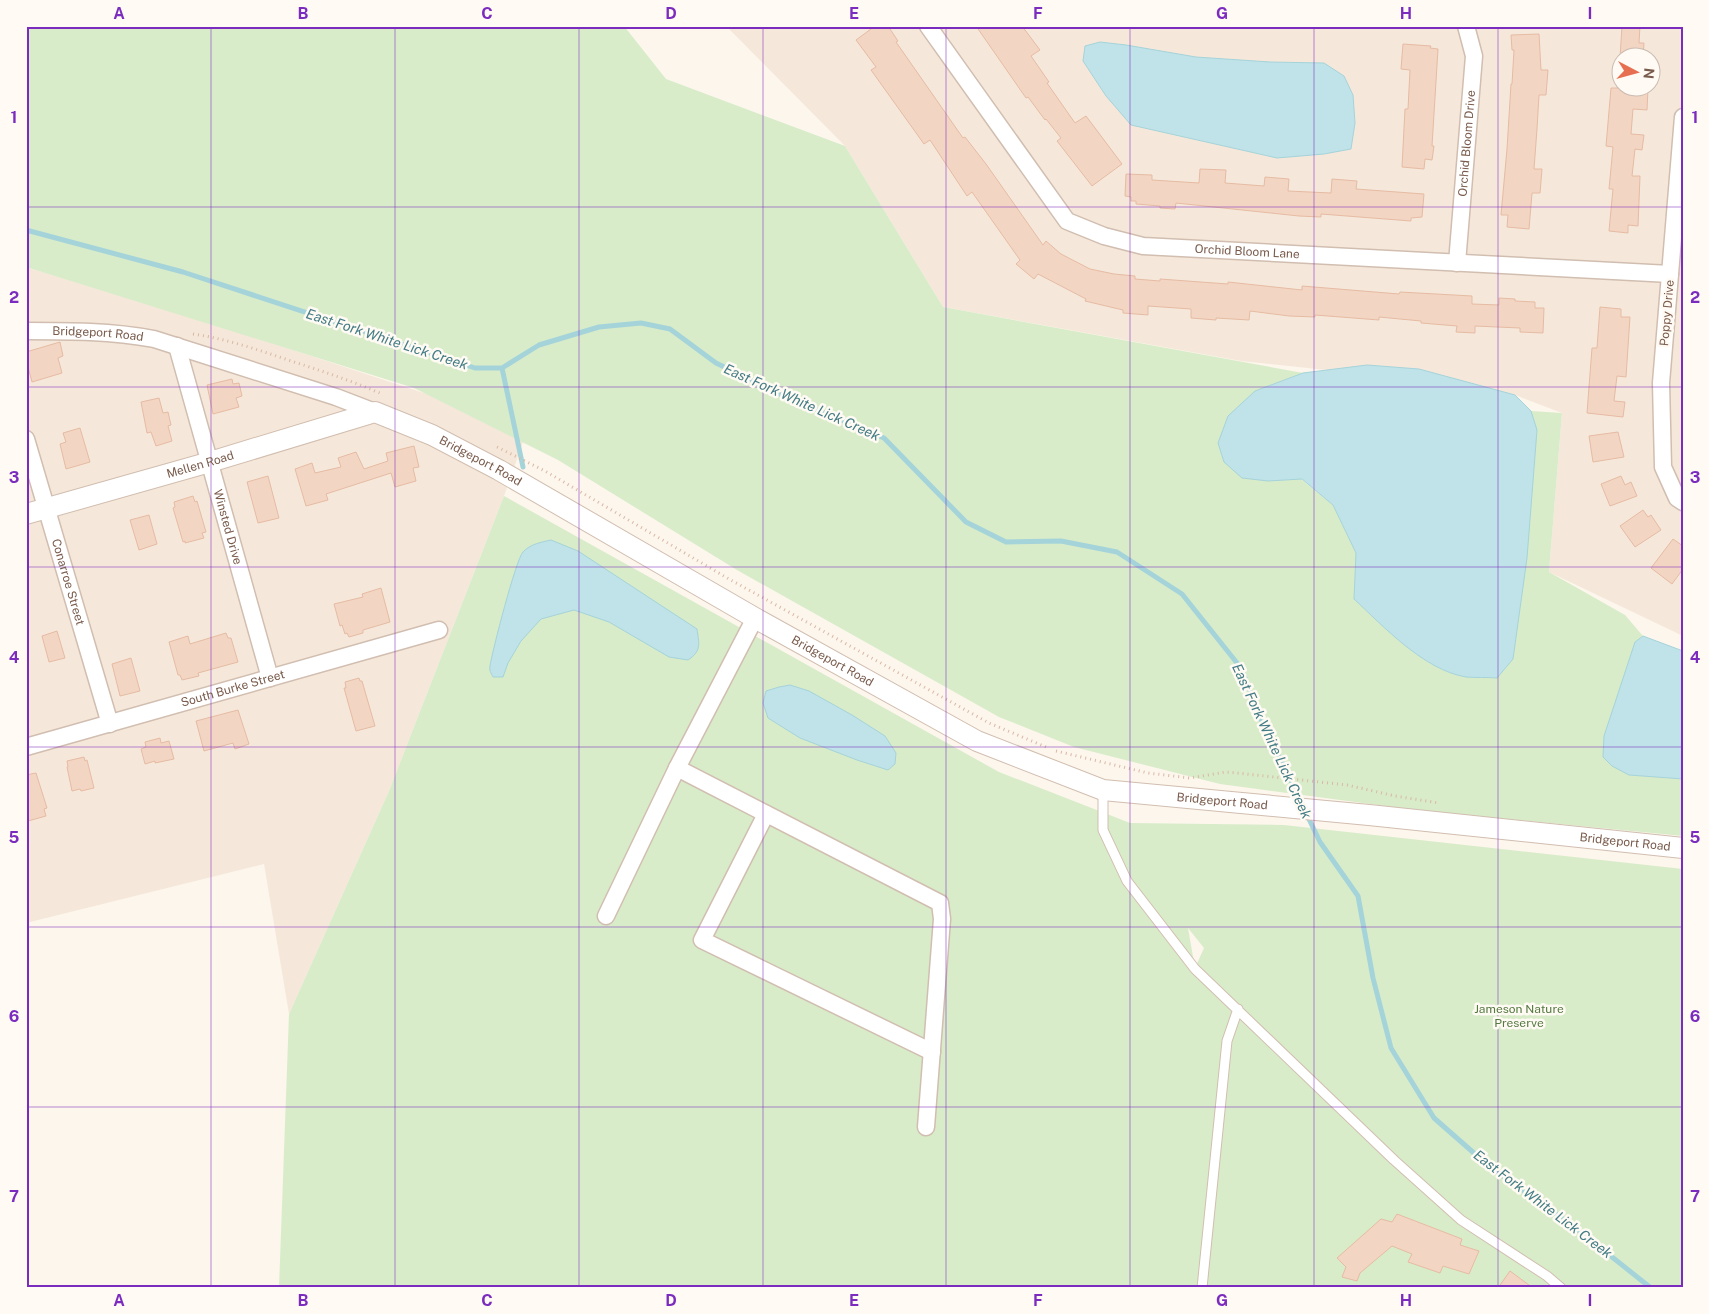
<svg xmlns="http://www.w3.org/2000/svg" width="1709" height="1314" font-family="'Public Sans',sans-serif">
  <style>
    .residential { fill: #f5e8da; fill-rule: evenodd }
    .green { fill: #d8ecc9; fill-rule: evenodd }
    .water { fill: #bfe3e8; stroke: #a5d3da }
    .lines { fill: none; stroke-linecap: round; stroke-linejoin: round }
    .stream { stroke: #a5d3da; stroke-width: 5 }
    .building { fill: #f3d5c3; stroke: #e6bba3 }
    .service-casing { stroke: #d1beb0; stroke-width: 11 }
    .minor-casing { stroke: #d1beb0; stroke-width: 19 }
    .tertiary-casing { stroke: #d1beb0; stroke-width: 22 }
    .path { stroke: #d9b8a5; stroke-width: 3; stroke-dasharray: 1 4; stroke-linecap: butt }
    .service { stroke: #fff; stroke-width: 9 }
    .minor { stroke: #fff; stroke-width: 16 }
    .tertiary { stroke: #fff; stroke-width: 20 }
    .grid { fill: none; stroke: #7b2cbf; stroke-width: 1; stroke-opacity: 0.55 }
    .labels { text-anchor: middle; stroke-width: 5; stroke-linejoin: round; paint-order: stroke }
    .street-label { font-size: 12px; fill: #7a5c4d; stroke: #fffaf3 }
    .park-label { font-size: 12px; fill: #537a41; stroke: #fffaf3 }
    .water-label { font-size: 14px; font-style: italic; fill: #437c86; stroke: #fffaf3 }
    .neatline { fill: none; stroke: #7b2cbf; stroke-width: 2 }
    .grid-label { font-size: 16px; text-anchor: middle; font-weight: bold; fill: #7b2cbf }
  </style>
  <rect width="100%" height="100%" fill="#fdf6ec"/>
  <path class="residential" d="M726 26H1683V636L1549 572 1562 413 1515 395 1326 370 1241 361 943 307 845 146ZM1622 58H1652V88H1622Z
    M26 267 232 330 427 394 523 442 504 496 389 791 289 1014 264 864 26 923Z"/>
  <path class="green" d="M26 26H624L666 79 845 146 943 307 1303 373 1255 391 1301 479 1333 505 1356 553 1354 599C1384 627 1424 670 1466 677 1476 678 1487 677 1497 678L1513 659 1531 411 1562 413 1549 572 1625 615 1643 636 1635 642 1629 775 1683 779V836L1416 810 1220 784 1074 747 999 717 737 570 558 460 414 388 26 267Z
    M504 496 999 772 1130 823 1284 825 1683 869V1288H279L289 1014 389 791ZM1188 928 1204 948 1195 968Z"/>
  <path class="water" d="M1100 42 1126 45 1196 57 1270 62 1324 63 1344 76 1353 95 1355 123 1351 149 1324 154 1277 158 1131 125 1106 96 1083 61 1085 46Z
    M1367 365 1419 369 1515 395 1531 411 1537 430 1527 558 1513 659 1497 678C1487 677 1476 678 1466 677 1424 670 1384 627 1354 599L1356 553 1333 505 1302 479 1268 481 1242 478 1224 462 1218 443 1228 416 1255 391 1303 373Z
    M551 540 578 551 697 629C699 643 702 651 688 660L669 657 609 622 574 610 541 619 521 641 508 663 503 677H493C491 673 489 670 490 666 492 652 516 559 523 552 530 544 542 542 551 540Z
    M1643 636 1683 651V779L1629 775 1612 766 1603 757 1604 736 1635 642Z
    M790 685 809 691 852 715 885 736 896 753 895 764 888 770 857 760 800 738 768 718 763 703 766 691 779 687Z"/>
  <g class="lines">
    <path class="stream" d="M26 230 183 272 475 368H502L539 345 599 327 641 323 670 329 716 363 784 396 884 438 966 522 1006 542 1061 541 1117 552 1182 594 1241 668 1263 724 1302 803
      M502 368 523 467
      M1307 815 1320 842 1358 896 1373 978 1391 1048 1434 1118 1491 1168 1573 1226 1651 1288"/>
  </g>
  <path class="building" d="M875 26H888L898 41 896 42 963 138 965 137 986 164 1043 245 1046 241 1061 254 1090 269 1114 274 1135 276V279L1160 281V279L1228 284V282L1302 290V286L1399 294 1400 292 1472 296V304L1499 305V298L1515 299V301L1535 302V308H1544L1543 333 1520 332V328L1475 326V333L1456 332 1457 326 1421 323V321L1379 317V320L1315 315V317L1289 316 1250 311 1249 320 1216 318V320L1191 318V309L1148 306V315L1123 313V310L1085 301 1086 299 1038 274 1034 279 1016 264 1020 260 972 192 967 196 930 140 924 144 871 70 876 67 856 40Z
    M976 26H1022L1040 50 1031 56 1049 82 1047 83 1075 123 1086 116 1122 164 1092 186 1057 141 1061 138 1046 119 1045 120 1028 97 1026 98Z
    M1622 26H1640L1639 43H1644L1643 58H1620Z
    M1539 34 1541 70H1548L1546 95H1539L1537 129 1534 169H1542L1540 193H1532L1529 229 1507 227 1508 215H1501L1507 149 1511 84H1512L1514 50H1512L1511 35Z
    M1403 44 1431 46 1430 48 1438 49 1432 146H1434L1432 160 1425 159 1424 169 1402 167 1405 109H1408L1410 70 1401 69Z
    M1611 88H1648L1647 110 1633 109 1631 134 1644 135 1642 150 1635 149 1632 176H1640L1638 226 1628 225V233L1609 231 1613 189H1609L1613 147 1606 146Z
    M1200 169 1226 170 1225 183 1264 186 1265 177 1289 179 1288 191 1331 193 1332 179 1357 181 1356 189 1424 194 1422 217 1411 218V221L1321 214V217L1299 216 1176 203 1175 209 1160 208V206L1136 204V201H1131V197L1125 196 1126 174 1152 175V180L1199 183Z
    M1600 307 1621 309V317H1630L1626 377 1617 376 1614 401 1625 402 1623 417 1587 413 1592 348H1597Z
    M60 342 63 356 58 358 62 373 32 382 26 360V352Z
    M232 379 233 384 239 383 242 396 236 398 239 407 213 414 207 385Z
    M159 398 163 413 168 412 171 425 168 426 172 441 156 446 151 432 147 433 141 402Z
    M80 428 90 462 66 469 60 444 66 442 63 433Z
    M1618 432 1624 457 1593 462 1589 436Z
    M414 446 419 467 413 468 416 481 395 487 391 473 326 494 328 500 306 506 295 469 312 463 315 473 341 467 338 458 356 452 364 469 388 461 386 453Z
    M268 476 279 518 258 523 247 482Z
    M1621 476 1625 485 1631 482 1637 496 1610 506 1601 484Z
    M193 496 195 502 197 501 206 532 202 533 204 538 185 543V541L183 542 173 508 175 507 174 502Z
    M1643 510 1648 517 1651 515 1661 530 1635 547 1620 526Z
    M149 515 157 544 139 550 130 520Z
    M1673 539 1683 546V569L1672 584 1651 568Z
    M381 588 390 622 363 630V633L349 637 347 633 345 634 342 625 340 626 334 604 363 597 362 594Z
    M57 631 65 658 49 662 42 636Z
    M226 633 228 638H231L238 662 198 673 199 676 182 680 180 675H178L169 642 188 636 190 644Z
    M131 658 140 691 120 696 112 664Z
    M359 678 360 681H362L375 726 356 731 344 688H346L345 682Z
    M238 710 249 744 235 749 233 743 204 751 196 721Z
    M160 738 161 743 169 741 174 759 155 763V761L145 764 141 749 146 747 145 742Z
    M84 757 85 761 87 760 94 788 81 791 80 789 72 791 67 767H68L67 761Z
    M36 773 47 808 44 809 46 816 28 821 26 814V775Z
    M1397 1214 1462 1239 1460 1245 1479 1251 1469 1274 1443 1266 1440 1273 1408 1262 1412 1254 1392 1246 1360 1273 1357 1281 1342 1277 1346 1267 1337 1258 1381 1219 1392 1222Z
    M1510 1271 1533 1288H1498Z"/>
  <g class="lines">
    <g class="service-casing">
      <path id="service" d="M1103 790V830L1127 881 1195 969 1394 1160 1461 1220 1547 1276 1561 1288
        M1202 1288 1227 1041 1238 1009"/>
    </g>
    <g class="minor-casing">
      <g id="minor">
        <path id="s1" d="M928 26 1067 221 1104 236 1143 246 1670 274"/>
        <path d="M1683 117 1661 383 1663 467 1677 498 1683 502"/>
        <path id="s2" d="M1457 263 1474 56 1466 26"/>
        <path id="s3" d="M26 331C70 331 111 331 154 339L336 397 375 412"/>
        <path id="s4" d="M177 346 270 678"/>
        <path id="s5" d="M26 439 110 724"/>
        <path id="s6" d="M26 747 439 630"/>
        <path d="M677 768 940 903 942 919 926 1127"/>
        <path d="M766 814 702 940 932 1052"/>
        <path d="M606 916 677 768 755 618"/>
      </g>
    </g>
    <g class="tertiary-casing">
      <g id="tertiary">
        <path id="s7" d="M26 514 210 462 375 412 432 435 499 470 755 618 977 741 1103 790 1369 815 1683 848"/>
      </g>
    </g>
    <path class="path" d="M193 334C227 339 259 350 291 361 322 371 352 381 382 394
      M497 447 545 471 729 579 989 723 1046 747
      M1056 751 1148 773 1190 778 1226 772 1237 773 1347 785 1395 796 1439 803"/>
    <use href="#service" class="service"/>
    <use href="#minor" class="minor"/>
    <use href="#tertiary" class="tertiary"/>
  </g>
  <path class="grid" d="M211 26V1288M395 26V1288M579 26V1288M763 26V1288M946 26V1288M1130 26V1288M1314 26V1288M1498 26V1288M26 207H1683M26 387H1683M26 567H1683M26 747H1683M26 927H1683M26 1107H1683"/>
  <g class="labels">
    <g class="street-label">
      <text dy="4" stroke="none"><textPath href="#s2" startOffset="120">Orchid Bloom Drive</textPath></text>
      <text dy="4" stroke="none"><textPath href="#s1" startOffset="424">Orchid Bloom Lane</textPath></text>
      <text transform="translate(1667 313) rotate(-85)" y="4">Poppy Drive</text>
      <text dy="4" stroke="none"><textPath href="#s3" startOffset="72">Bridgeport Road</textPath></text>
      <text dy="4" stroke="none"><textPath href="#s7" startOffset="480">Bridgeport Road</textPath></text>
      <text dy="4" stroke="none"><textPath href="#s7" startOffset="181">Mellen Road</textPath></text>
      <text dy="4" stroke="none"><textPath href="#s4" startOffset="188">Winsted Drive</textPath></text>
      <text dy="4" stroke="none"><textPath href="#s5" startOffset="149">Conarroe Street</textPath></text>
      <text dy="4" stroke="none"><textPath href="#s7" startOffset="885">Bridgeport Road</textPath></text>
      <text dy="4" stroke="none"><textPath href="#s6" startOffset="215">South Burke Street</textPath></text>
      <text dy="4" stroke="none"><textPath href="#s7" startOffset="1305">Bridgeport Road</textPath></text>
      <text dy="4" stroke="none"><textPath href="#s7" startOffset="1710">Bridgeport Road</textPath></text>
    </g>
    <g class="park-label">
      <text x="1519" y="1013">Jameson Nature<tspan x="1519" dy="14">Preserve</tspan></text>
    </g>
    <g class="water-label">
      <text transform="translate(387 339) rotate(18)" y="5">East Fork White Lick Creek</text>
      <text transform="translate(802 402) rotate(24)" y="5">East Fork White Lick Creek</text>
      <text transform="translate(1272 741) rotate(65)" y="5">East Fork White Lick Creek</text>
      <text transform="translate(1543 1204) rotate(37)" y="5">East Fork White Lick Creek</text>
    </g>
  </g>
  <rect width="1709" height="1314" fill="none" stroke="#fffaf3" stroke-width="55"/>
  <g transform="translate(1636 72) rotate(96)"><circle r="24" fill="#fffaf3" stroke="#cabbb1"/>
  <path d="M0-4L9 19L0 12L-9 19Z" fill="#e76f51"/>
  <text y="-8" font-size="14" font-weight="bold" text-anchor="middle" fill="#7a5c4d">N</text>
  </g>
  <rect x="28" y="28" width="1654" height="1258" class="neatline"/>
  <g class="grid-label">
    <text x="119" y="19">A</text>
    <text x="303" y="19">B</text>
    <text x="487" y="19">C</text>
    <text x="671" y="19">D</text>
    <text x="854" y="19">E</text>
    <text x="1038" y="19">F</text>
    <text x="1222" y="19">G</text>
    <text x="1406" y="19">H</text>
    <text x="1590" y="19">I</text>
    <text x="14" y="123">1</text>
    <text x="1695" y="123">1</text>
    <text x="14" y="303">2</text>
    <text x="1695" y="303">2</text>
    <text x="14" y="483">3</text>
    <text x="1695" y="483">3</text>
    <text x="14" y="663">4</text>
    <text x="1695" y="663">4</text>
    <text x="14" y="843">5</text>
    <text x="1695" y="843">5</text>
    <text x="14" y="1022">6</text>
    <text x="1695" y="1022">6</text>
    <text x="14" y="1202">7</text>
    <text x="1695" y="1202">7</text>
    <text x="119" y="1306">A</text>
    <text x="303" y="1306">B</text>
    <text x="487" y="1306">C</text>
    <text x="671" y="1306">D</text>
    <text x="854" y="1306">E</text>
    <text x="1038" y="1306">F</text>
    <text x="1222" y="1306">G</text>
    <text x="1406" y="1306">H</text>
    <text x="1590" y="1306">I</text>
  </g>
</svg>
